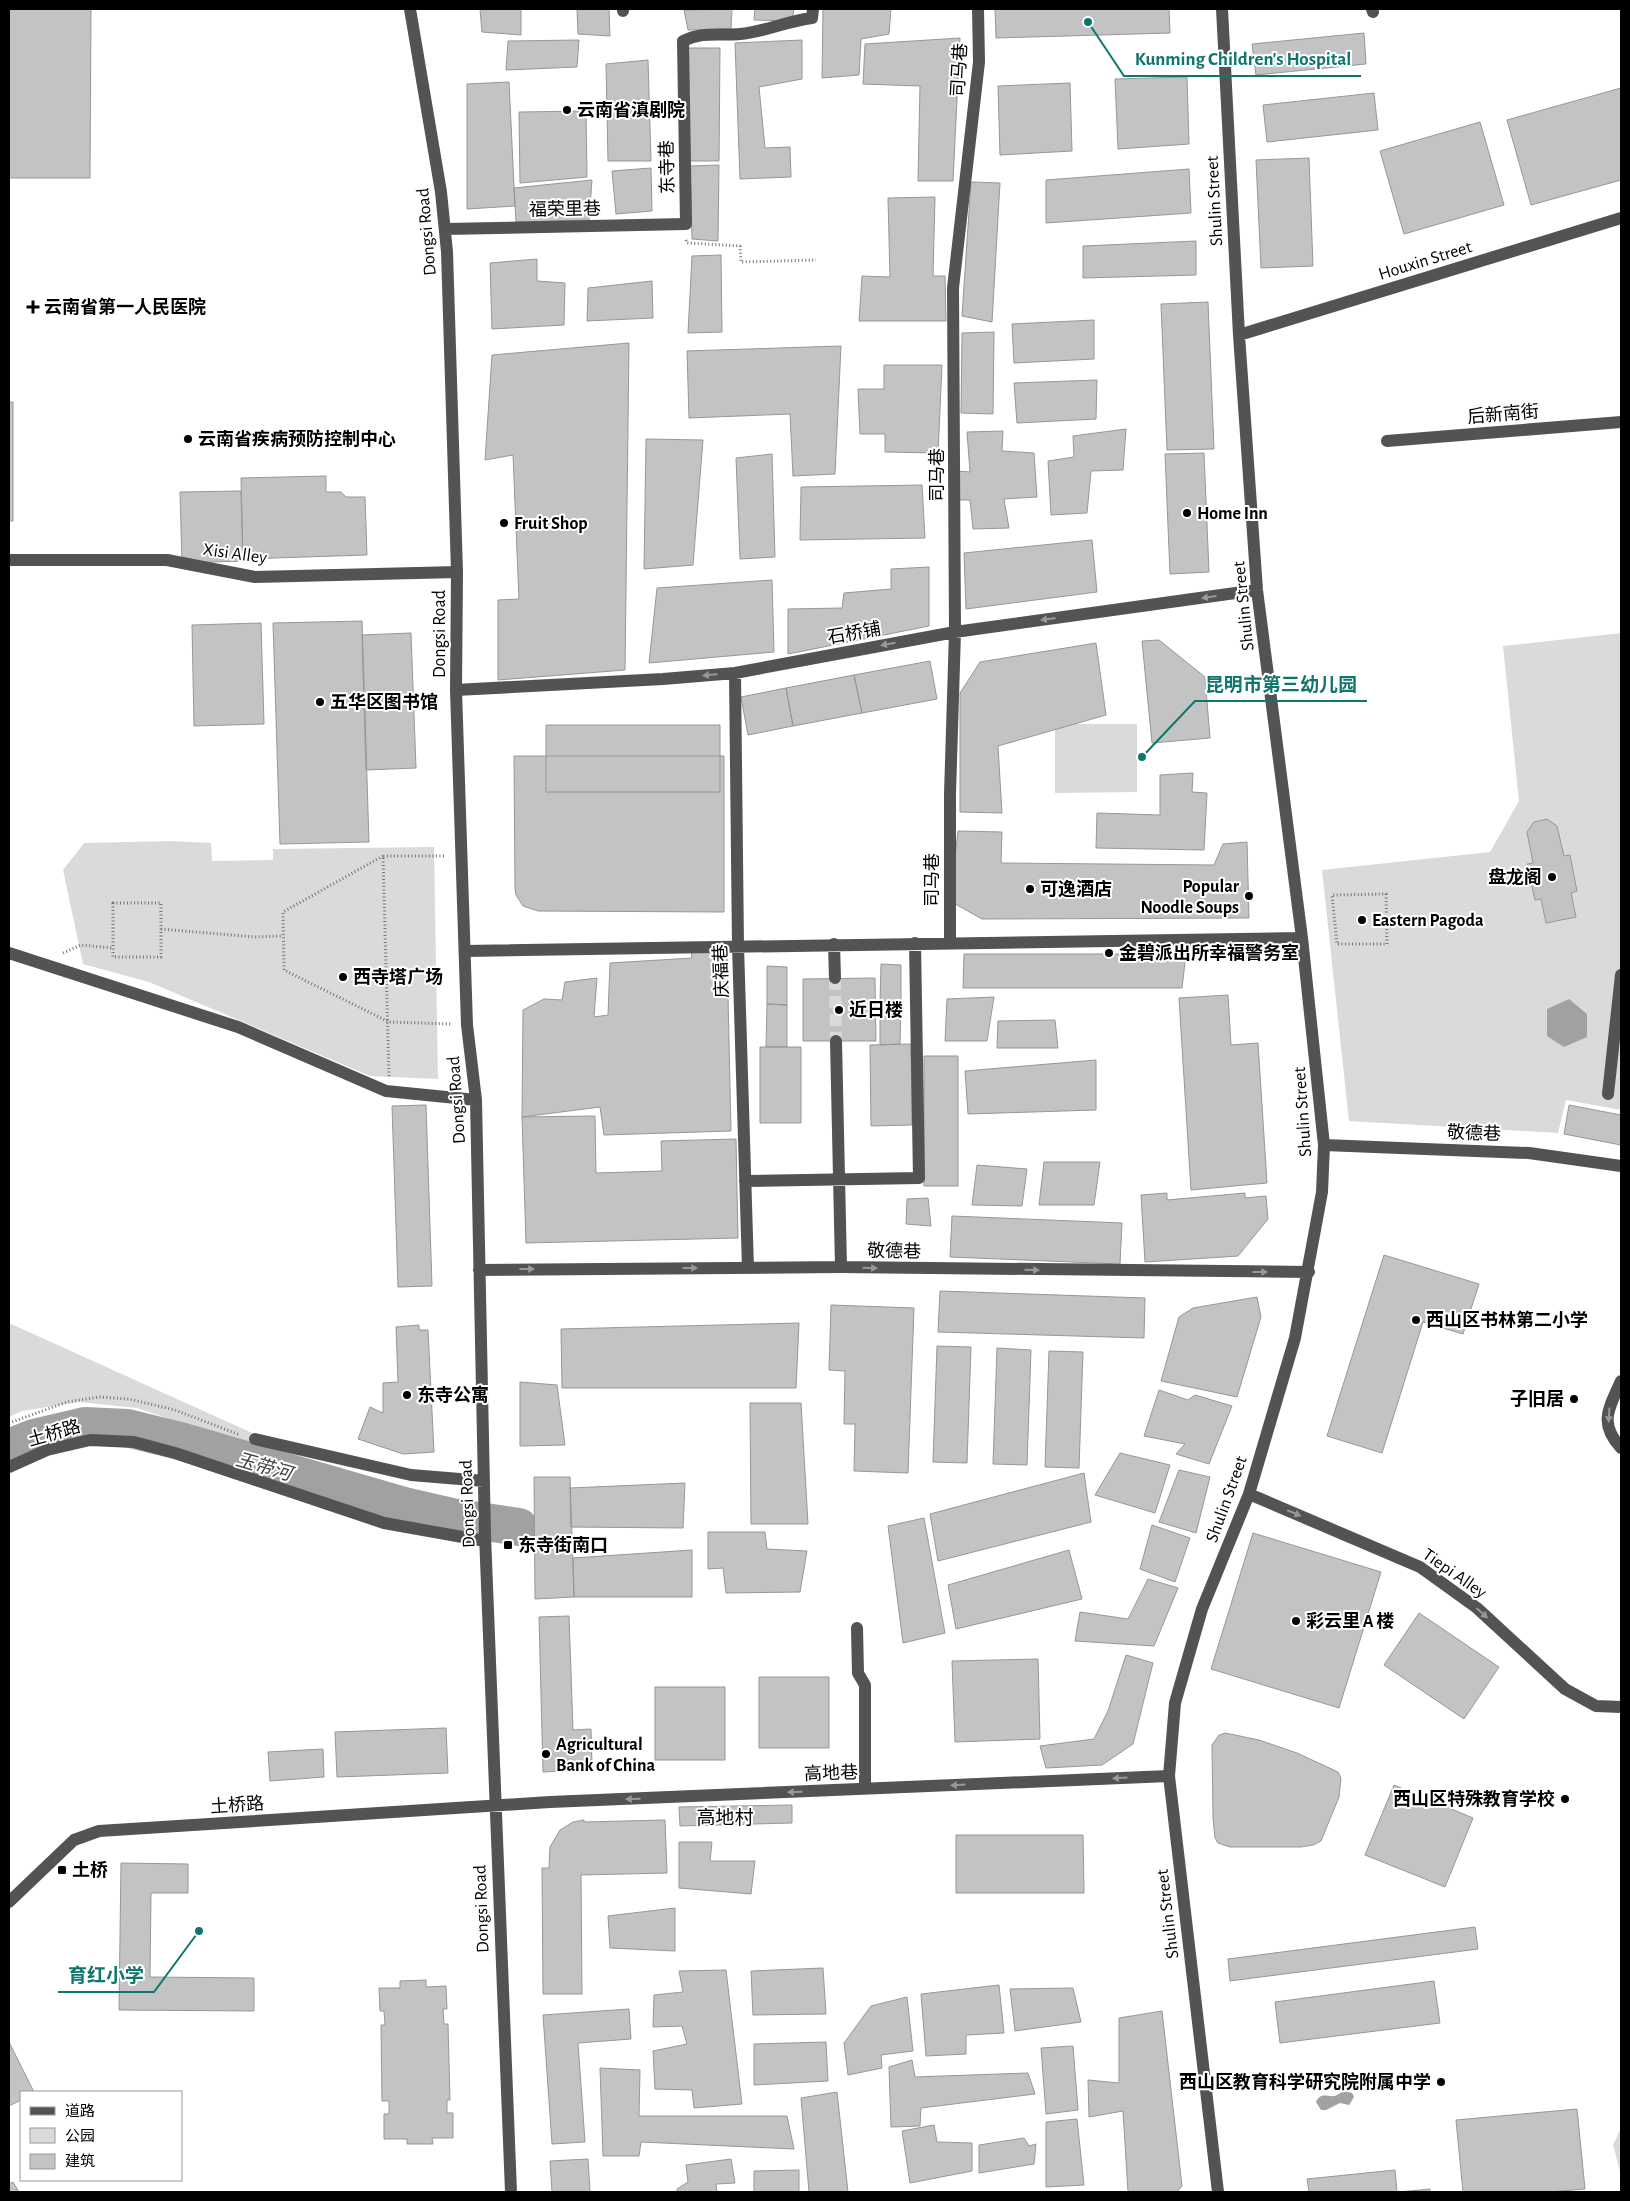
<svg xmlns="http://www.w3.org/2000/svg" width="1630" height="2201" font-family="'Alegreya Sans','Noto Sans SC',sans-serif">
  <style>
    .green { fill: #dadada }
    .water { fill: #a1a1a1 }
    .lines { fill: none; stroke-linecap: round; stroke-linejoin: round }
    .river { stroke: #a1a1a1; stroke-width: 38 }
    .building { fill: #c3c3c3; stroke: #979797 }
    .minor-tunnel { stroke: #d9d9d9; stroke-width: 12; stroke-dasharray: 12 6; stroke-linecap: butt }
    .path { stroke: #757575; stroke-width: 3; stroke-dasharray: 1 2.5; stroke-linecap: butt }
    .minor { stroke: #535353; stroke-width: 12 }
    .oneway { fill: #989898 }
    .poi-dot { fill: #000; stroke: #fff; stroke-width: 2 }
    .labels { text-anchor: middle; stroke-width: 4; stroke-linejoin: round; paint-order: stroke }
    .street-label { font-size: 18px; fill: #000; stroke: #fff }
    .poi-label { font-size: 18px; font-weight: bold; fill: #000; stroke: #fff; text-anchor: start }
    .water-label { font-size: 19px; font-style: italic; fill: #424242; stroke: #fff }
    .neighbourhood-label { font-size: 19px; fill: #000; stroke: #fff }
    .leader { fill: none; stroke: #0f766e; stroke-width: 2 }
    .callout-dot { fill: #0f766e; stroke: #fff; stroke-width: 2 }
    .callout-label { font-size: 19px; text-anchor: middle; font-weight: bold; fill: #0f766e; stroke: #fff; stroke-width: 4; stroke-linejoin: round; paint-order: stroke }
  </style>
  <rect width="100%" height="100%" fill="#fff"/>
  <path class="green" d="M1621 633V1110L1566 1100 1558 1133 1349 1121 1322 870 1490 852 1519 801 1503 646Z
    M1055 724H1137V792L1055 793Z
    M171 841 211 843 212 861 273 860V849L434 847 438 1079 370 1076 149 982 83 964 63 870 84 843Z
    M9 1323 285 1448 281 1456 137 1408 79 1402 22 1411 9 1417Z
    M1621 2128V2175L1613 2145Z"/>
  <path class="water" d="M1569 999 1587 1014V1037L1564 1047 1547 1036V1009Z
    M1344 2091 1352 2093 1354 2097 1349 2105 1340 2103 1326 2110H1321L1316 2102C1321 2092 1326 2097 1335 2096Z"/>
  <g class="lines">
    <path class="river" d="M9 1448 34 1438 85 1426 127 1428 180 1441 404 1506 452 1517 519 1527"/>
  </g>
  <path class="building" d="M9 9H91L90 178H9Z
    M480 9H521V35L482 32Z
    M577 9H609L610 36 578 34Z
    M732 9 731 29 688 30 684 10Z
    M755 9H794L792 21 754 20Z
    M823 9H891L889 34 861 39 859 75 822 78Z
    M995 9H1169L1170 33 996 38Z
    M1364 33 1366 64 1256 75 1252 44Z
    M960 38 953 181H918L920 86 863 84 865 44Z
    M579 40 577 67 506 70 508 41Z
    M802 40V79L759 87 765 148 790 147 791 177 740 179 735 43Z
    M688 48H720L719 161H690Z
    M648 60 651 161H608L606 64Z
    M1187 77 1189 144 1118 149 1115 79Z
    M509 82 515 206 467 209V84Z
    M1070 83 1072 151 1000 155 998 86Z
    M1621 88V180L1531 205 1507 120Z
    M1374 93 1378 130 1267 142 1263 105Z
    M586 111 587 177 520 183 519 112Z
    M1480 122 1504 205 1404 234 1380 151Z
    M1309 158 1313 266 1261 268 1256 160Z
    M719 165 718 241 692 239 690 166Z
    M651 168 652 211 616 214 612 171Z
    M1189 169 1191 213 1046 223V180Z
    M592 180 589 220 516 222 514 188Z
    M971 182 1000 183 992 322 962 316Z
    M935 197 933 276H945L946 321H859L862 276 890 277 888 198Z
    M1196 241V275L1083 278V246Z
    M721 255 722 332 688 333 692 256Z
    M537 259V281L565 283 564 325 492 329 490 263Z
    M652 281 653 318 587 321 588 288Z
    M1208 302 1214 449 1167 450 1161 304Z
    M1094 320V359L1014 363 1012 324Z
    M994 332 993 414 961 413 962 333Z
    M629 343 625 670 498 680V600L519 599 513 455 485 460 492 355Z
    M841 346 835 474 793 476 790 414 689 418 687 351Z
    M884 365H942L938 453 885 452V434H860L858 389H884Z
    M1097 380 1096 419 1017 423 1014 383Z
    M9 402H13V521H9Z
    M1126 429 1123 470 1091 471 1087 513 1051 515 1048 461 1074 457 1073 436Z
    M1003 431 1002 451 1034 453 1037 497 1004 499 1009 528 973 529 970 500H958V471L970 472 967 432Z
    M646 439 703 440 693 565 644 569Z
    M1204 453 1209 572 1170 574 1165 454Z
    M772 454 775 557 740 559 736 458Z
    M326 476V492H341L346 497H365L367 555 243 559 241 478Z
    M922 485 925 538 800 540 801 487Z
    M241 491 243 561 182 563 180 492Z
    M1092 540 1097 592 966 609 964 553Z
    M929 567V626L788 654V609L842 608 844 593 891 589V569Z
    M772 580 774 652 649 663 657 588Z
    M362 621 369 842 280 844 273 623Z
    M261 623 264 724 194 726 192 625Z
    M411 633 416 768 366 770 362 635Z
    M1159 640 1205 677 1210 738 1152 743 1142 641Z
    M1096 643 1106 715 998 746 1002 813 960 812V693L980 662Z
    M930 661 937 699 862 713 854 675Z
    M854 675 862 713 793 726 786 688Z
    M786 688 793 726 748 735 741 697Z
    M546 725H720V792H546Z
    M514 756H724V912L538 911 523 906 516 895 515 888Z
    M1193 773 1192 792 1207 793 1204 850 1096 848 1097 813 1160 815V775Z
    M1547 819 1557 826 1564 856 1570 855 1577 891 1571 893 1576 917 1546 923 1541 899 1535 900 1527 864 1533 863 1527 832 1534 822Z
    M958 831 1002 832 1001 863 1214 865 1223 844 1247 842 1249 918 982 919 950 901Z
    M691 951H727L731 1131 604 1135 600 1107 522 1117 523 1010 544 999 562 1000 565 982 597 978 594 1017 608 1015 610 963 692 958Z
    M964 954H1186L1182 988H963Z
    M881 964 901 965V1003L880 1002Z
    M767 966 787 967V1005L767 1004Z
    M875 978 876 1041H803V979Z
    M1228 995 1231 1045 1258 1043 1267 1183 1191 1190 1179 998Z
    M994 997 987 1041H945L947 999Z
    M880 1002 901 1003 900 1044 880 1045Z
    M767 1004 787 1005V1047H766Z
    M1055 1020 1058 1048H997L998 1021Z
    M911 1044 912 1125 871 1126 870 1045Z
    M760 1047H801V1123H760Z
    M924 1056H958V1186H924Z
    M1096 1060V1110L968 1114 965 1071Z
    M426 1105 432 1286 398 1287 392 1106Z
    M1569 1105 1621 1115V1145L1564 1134Z
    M595 1116 596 1173 662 1171 661 1141 736 1139 738 1238 526 1243 522 1117Z
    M1044 1162H1100L1094 1205H1039Z
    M977 1165 1027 1169 1022 1206 972 1205Z
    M1167 1193V1200L1245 1193V1198L1266 1196 1268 1219 1238 1256 1145 1262 1141 1195Z
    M928 1198 931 1226 906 1224 907 1199Z
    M952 1216 1122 1223 1120 1264 950 1257Z
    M1384 1255 1479 1284 1463 1334 1423 1322 1382 1453 1327 1436Z
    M940 1291 1145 1298 1144 1338 938 1332Z
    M1257 1297 1261 1317 1237 1397 1161 1381 1179 1317 1193 1308Z
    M831 1305 914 1308 908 1473 854 1471 855 1424H844L845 1371 829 1370Z
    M799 1323 796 1388H562L561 1329Z
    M419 1325V1330H428L434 1452 403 1454 358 1439 370 1407 383 1413V1383L398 1382 396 1327Z
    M937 1346 971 1347 967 1463 933 1462Z
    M997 1348 1031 1350 1027 1465 993 1464Z
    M1049 1351 1083 1352 1079 1468 1045 1467Z
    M520 1382 557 1385 565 1445 520 1446Z
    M1159 1390 1188 1400 1195 1395 1232 1406 1209 1464 1176 1454 1185 1444 1144 1436Z
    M750 1403H801L808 1524H751Z
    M1120 1453 1170 1465 1155 1513 1095 1495Z
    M1179 1470 1210 1477 1196 1533 1159 1522Z
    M1084 1473 1091 1522 938 1561 930 1514Z
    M534 1477H570L574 1597 535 1599Z
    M685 1483 683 1528 571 1527 570 1488Z
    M924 1518 945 1633 903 1643 888 1526Z
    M1152 1525 1190 1538 1175 1582 1140 1569Z
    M708 1532H765L767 1549 807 1551 800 1592 726 1593 723 1568 708 1569Z
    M1253 1533 1381 1572 1339 1708 1211 1669Z
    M692 1550V1597H574L573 1558Z
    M1069 1550 1082 1599 956 1629 948 1585Z
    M1148 1579 1178 1588 1154 1646 1075 1641 1080 1612 1128 1619Z
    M1419 1613 1499 1667 1464 1719 1384 1665Z
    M569 1616 573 1730 591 1729 592 1765H583V1770L543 1772 539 1617Z
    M1126 1655 1153 1663 1133 1744 1102 1765 1046 1768 1040 1746 1094 1739 1108 1711Z
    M1038 1659 1040 1739 955 1742 952 1661Z
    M759 1677H829V1748H759Z
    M655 1687H725V1760H655Z
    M446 1728 448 1773 337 1777 335 1732Z
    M1225 1733 1259 1740 1297 1753 1338 1772 1341 1778 1339 1797 1321 1841 1313 1845 1301 1847H1230L1218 1843 1215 1838 1213 1818 1212 1745 1219 1735Z
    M323 1749 324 1777 270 1781 268 1752Z
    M1394 1785 1473 1818 1445 1887 1365 1855Z
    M792 1805V1823L680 1826 679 1807Z
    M584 1820V1822L665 1820 667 1873 581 1875 582 1994H543L542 1868H549L550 1847 560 1830 573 1822Z
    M956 1835H1083L1084 1893H956Z
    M679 1842H712L710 1861H755L751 1894 679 1888Z
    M121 1863 188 1864V1893H151L150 1977 254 1978V2011L119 2010Z
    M675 1908V1951L610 1948 608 1916Z
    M1475 1927 1478 1949 1230 1981 1228 1959Z
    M823 1968 826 2014 753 2015 751 1971Z
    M726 1970 742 2104 694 2108 692 2090 655 2089 653 2051 687 2044 682 2026 653 2027 654 1995 683 1992 679 1971Z
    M426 1980V1987L446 1986 447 2009H443L444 2024H448L450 2100H447V2113H453V2138H432L433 2144H407V2139H384V2114H389V2101H382L381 2025H385L384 2011H380L379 1988H400V1981Z
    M1434 1981 1440 2023 1280 2043 1275 2002Z
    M999 1985 1004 2033 966 2035V2054L926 2056 921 1994Z
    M1073 1988 1081 2022 1015 2031 1010 1989Z
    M907 1997 913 2051 881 2055 882 2068 848 2075 844 2043 871 2006Z
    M629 2009 631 2039 578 2043 585 2142 552 2144 543 2015Z
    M1162 2011 1182 2186 1177 2192H1128L1123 2111 1089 2117 1088 2080 1119 2083V2018Z
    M9 2042 34 2092H21V2100L9 2106Z
    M826 2042 828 2081 754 2085V2044Z
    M1073 2046 1078 2110 1046 2114 1041 2048Z
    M912 2060 915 2077 1028 2073 1035 2094 921 2108 920 2126 891 2127 889 2067Z
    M600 2068 640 2070 639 2116H787L794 2149 641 2142 639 2156H603Z
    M837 2092 848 2192H809L801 2098Z
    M1577 2109 1585 2189 1549 2192H1463L1456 2120Z
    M1077 2119 1084 2185 1046 2187V2122Z
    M934 2125 937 2142 972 2143V2171L910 2183 902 2131Z
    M1024 2138 1029 2146 1036 2144 1034 2164 979 2173V2145Z
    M588 2159 590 2192H552L550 2161Z
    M731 2159 735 2183 716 2184 717 2192H677V2189L688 2182 686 2165Z
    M799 2170V2192H754V2171Z
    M1395 2170 1397 2192H1309L1307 2179Z
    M13 2182 19 2192H9V2184Z
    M1430 2189V2192H1398Z"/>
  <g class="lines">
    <path class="minor-tunnel" d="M835 978 836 1041"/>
    <path class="path" d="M686 240 687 243 740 246 741 262 816 260
      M383 856 283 912 284 970 389 1022 451 1024
      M1386 894 1387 944H1337L1332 895Z
      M113 903H161V957H113Z
      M161 929 255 937 283 936
      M63 953 81 945 113 948
      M389 1076 383 856H446
      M9 1423 67 1402 99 1397 129 1399 175 1410 240 1435"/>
    <path class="minor" d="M410 9 441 192 447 252 457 572 456 690 467 1025 476 1100 485 1535 511 2192
      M623 9V11
      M1372 9 1373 12
      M445 229 686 224 683 41C703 31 719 36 740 34 764 32 787 21 812 18L813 9
      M1239 335 1621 218
      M1387 441 1621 422
      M9 560H167L255 577 457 572
      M735 673 738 946 748 1268
      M456 690 663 679 735 673 955 632 1257 590
      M950 942V794L955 632 953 288 979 62 978 9
      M834 944 835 978
      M465 951 1302 938
      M9 953 238 1027 386 1091 476 1100
      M836 1041 841 1267
      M1608 1094 1621 975
      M1324 1145 1529 1153 1621 1166
      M745 1181 919 1178 915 943
      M479 1270 841 1267 1309 1272
      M1621 1381C1609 1408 1598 1423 1621 1448
      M255 1439 411 1475 484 1481
      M9 1467 47 1450 90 1440 134 1442 175 1453 384 1523 485 1541
      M1249 1494 1420 1567 1477 1608 1565 1689 1596 1706 1621 1707
      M857 1628 858 1673 865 1685V1789
      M9 1902 74 1840 99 1831 550 1802 1169 1776
      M1218 2192 1169 1776 1175 1703 1202 1609 1249 1494 1295 1338 1322 1192 1324 1145 1302 938 1257 590 1239 335 1222 9"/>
  </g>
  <defs><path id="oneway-solid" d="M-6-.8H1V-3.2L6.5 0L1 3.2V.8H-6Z" transform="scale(1.25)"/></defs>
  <g class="oneway">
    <use href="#oneway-solid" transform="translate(1209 597) rotate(172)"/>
    <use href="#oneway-solid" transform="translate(1048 619) rotate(172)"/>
    <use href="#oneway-solid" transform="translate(888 644) rotate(170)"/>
    <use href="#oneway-solid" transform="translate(710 675) rotate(175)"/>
    <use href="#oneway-solid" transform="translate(690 1268)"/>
    <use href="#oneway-solid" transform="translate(870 1268) rotate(1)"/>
    <use href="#oneway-solid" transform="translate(527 1269)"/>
    <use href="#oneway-solid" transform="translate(1032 1270) rotate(1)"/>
    <use href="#oneway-solid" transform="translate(1260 1272)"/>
    <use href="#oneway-solid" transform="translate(1609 1415) rotate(93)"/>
    <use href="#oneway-solid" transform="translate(1294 1513) rotate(23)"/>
    <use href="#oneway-solid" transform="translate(1482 1613) rotate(42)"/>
    <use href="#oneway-solid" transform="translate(1120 1778) rotate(177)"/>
    <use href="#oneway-solid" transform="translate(958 1785) rotate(177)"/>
    <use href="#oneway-solid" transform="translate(795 1792) rotate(178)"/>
    <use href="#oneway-solid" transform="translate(633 1799) rotate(178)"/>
  </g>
  <g class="poi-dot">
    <circle cx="567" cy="110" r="5"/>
    <path d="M30.5 299.5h5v5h5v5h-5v5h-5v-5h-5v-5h5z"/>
    <circle cx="188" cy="439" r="5"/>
    <circle cx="1187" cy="513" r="5"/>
    <circle cx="504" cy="523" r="5"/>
    <circle cx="320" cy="702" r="5"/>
    <circle cx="1552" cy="877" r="5"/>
    <circle cx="1030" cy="889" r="5"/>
    <circle cx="1249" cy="896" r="5"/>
    <circle cx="1362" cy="920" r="5"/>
    <circle cx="1109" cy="953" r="5"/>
    <circle cx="343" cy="977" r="5"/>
    <circle cx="839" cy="1010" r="5"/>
    <circle cx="1416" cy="1320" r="5"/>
    <circle cx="407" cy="1395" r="5"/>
    <circle cx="1574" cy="1399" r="5"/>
    <rect x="503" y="1540" width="10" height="10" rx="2.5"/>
    <circle cx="1296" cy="1621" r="5"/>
    <circle cx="546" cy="1754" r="5"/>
    <circle cx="1565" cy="1799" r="5"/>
    <rect x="57" y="1865" width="10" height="10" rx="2.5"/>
    <circle cx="1441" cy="2082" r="5"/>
  </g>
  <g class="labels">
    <g class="street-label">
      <text transform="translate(959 70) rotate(-87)" y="6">司马巷</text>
      <text transform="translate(667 167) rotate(-91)" y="6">东寺巷</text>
      <text transform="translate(1214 201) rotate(-93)" y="6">Shulin Street</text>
      <text transform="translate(565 209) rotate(-1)" y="6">福荣里巷</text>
      <text transform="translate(426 232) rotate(-95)" y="6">Dongsi Road</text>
      <text transform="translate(1425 260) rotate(-17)" y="6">Houxin Street</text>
      <text transform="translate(1503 414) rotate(-5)" y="6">后新南街</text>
      <text transform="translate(937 475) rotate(-90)" y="6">司马巷</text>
      <text transform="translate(235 553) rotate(8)" y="6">Xisi Alley</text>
      <text transform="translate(1243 606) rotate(-96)" y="6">Shulin Street</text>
      <text transform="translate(854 633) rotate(-10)" y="6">石桥铺</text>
      <text transform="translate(439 634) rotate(-90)" y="6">Dongsi Road</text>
      <text transform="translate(932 880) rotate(-90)" y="6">司马巷</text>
      <text transform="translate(721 971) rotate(-92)" y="6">庆福巷</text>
      <text transform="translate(456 1100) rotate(-94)" y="6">Dongsi Road</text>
      <text transform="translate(1302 1112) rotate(-94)" y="6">Shulin Street</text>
      <text transform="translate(1474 1133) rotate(2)" y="6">敬德巷</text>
      <text transform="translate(894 1251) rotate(1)" y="6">敬德巷</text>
      <text transform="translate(54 1433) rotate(-16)" y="6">土桥路</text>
      <text transform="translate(1226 1499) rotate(-70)" y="6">Shulin Street</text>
      <text transform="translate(467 1504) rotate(-92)" y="6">Dongsi Road</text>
      <text transform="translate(1455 1573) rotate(35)" y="6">Tiepi Alley</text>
      <text transform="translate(831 1773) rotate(-2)" y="6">高地巷</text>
      <text transform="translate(237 1805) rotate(-4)" y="6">土桥路</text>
      <text transform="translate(481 1909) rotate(-92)" y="6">Dongsi Road</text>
      <text transform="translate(1167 1914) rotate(-97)" y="6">Shulin Street</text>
    </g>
    <g class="poi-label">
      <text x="577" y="116">云南省滇剧院</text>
      <text x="44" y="313">云南省第一人民医院</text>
      <text x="198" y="445">云南省疾病预防控制中心</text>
      <text x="1197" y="519">Home Inn</text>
      <text x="514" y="529">Fruit Shop</text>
      <text x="330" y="708">五华区图书馆</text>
      <text x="1542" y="883" text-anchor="end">盘龙阁</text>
      <text x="1239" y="892" text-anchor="end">Popular<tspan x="1239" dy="21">Noodle Soups</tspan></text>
      <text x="1040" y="895">可逸酒店</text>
      <text x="1372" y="926">Eastern Pagoda</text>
      <text x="1119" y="959">金碧派出所幸福警务室</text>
      <text x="353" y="983">西寺塔广场</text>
      <text x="849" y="1016">近日楼</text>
      <text x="1426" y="1326">西山区书林第二小学</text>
      <text x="417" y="1401">东寺公寓</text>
      <text x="1564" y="1405" text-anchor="end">子旧居</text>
      <text x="518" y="1551">东寺街南口</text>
      <text x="1306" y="1627">彩云里 A 楼</text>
      <text x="556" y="1750">Agricultural<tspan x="556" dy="21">Bank of China</tspan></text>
      <text x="1555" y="1805" text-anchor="end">西山区特殊教育学校</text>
      <text x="72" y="1876">土桥</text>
      <text x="1431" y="2088" text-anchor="end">西山区教育科学研究院附属中学</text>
    </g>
    <g class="water-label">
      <text transform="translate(264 1466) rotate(16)" y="7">玉带河</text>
    </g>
    <g class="neighbourhood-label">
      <text x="725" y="1824">高地村</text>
    </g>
  </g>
  <path class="leader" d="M1088 22L1124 76H1361M1142 757L1195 701H1367M199 1931L154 1992H58"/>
  <g class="callout-dot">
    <circle cx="1088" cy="22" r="5"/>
    <circle cx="1142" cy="757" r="5"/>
    <circle cx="199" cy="1931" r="5"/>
  </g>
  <g class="callout-label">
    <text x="1243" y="65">Kunming Children's Hospital</text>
    <text x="1281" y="691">昆明市第三幼儿园</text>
    <text x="106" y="1982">育红小学</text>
  </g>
  <rect width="1630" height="2201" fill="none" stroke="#000000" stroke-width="20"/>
  <rect x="20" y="2091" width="162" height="90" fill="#ffffff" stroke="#999999"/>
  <rect x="30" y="2107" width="25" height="8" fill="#535353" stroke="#999999"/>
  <text x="65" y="2116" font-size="15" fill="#000000">道路</text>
  <rect x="30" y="2128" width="25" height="15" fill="#dadada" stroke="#999999"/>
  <text x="65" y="2141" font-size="15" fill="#000000">公园</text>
  <rect x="30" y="2154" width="25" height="15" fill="#c3c3c3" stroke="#999999"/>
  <text x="65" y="2166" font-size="15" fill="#000000">建筑</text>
</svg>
